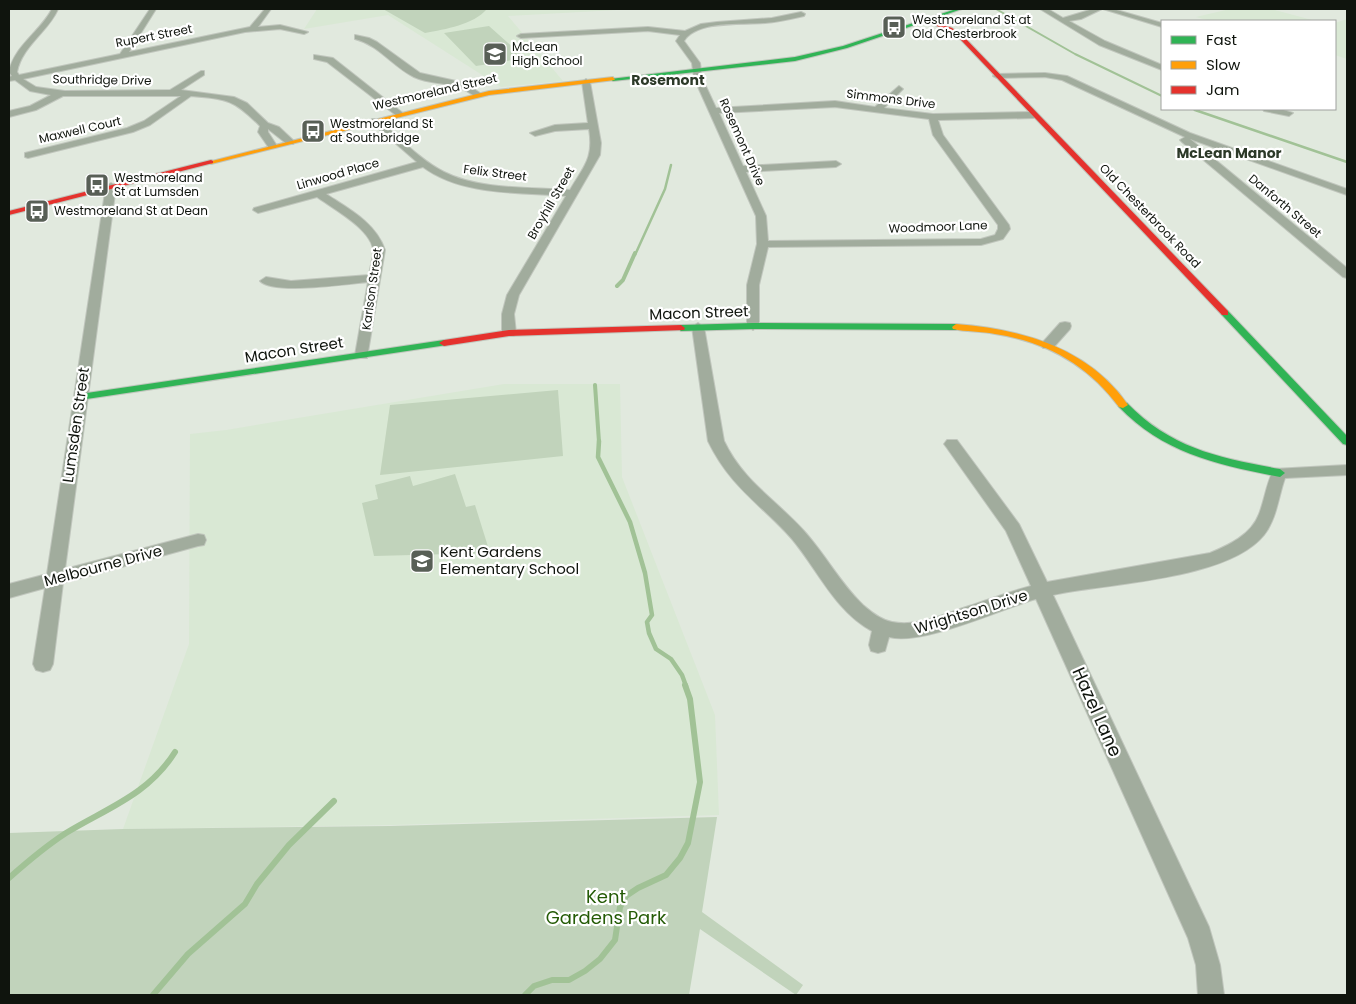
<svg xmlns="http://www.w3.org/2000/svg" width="1356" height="1004" font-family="Poppins,sans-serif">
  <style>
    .built { fill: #d9e8d4 }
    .green { fill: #c1d3bb }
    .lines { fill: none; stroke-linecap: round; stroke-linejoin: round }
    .stream-far4 { stroke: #a1c296; stroke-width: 2 }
    .stream-far3 { stroke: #a1c296; stroke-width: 2.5 }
    .stream-far2 { stroke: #a1c296; stroke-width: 4 }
    .stream-far1 { stroke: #a1c296; stroke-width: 4.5 }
    .stream { stroke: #a1c296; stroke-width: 6 }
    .street-casing { stroke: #c0c6bd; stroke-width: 2 }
    .fast-casing { stroke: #c0c6bd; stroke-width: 2 }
    .slow-casing { stroke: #c0c6bd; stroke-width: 2 }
    .jam-casing { stroke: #c0c6bd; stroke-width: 2 }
    .street { fill: #a1ac9d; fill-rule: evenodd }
    .fast { fill: #30b455; fill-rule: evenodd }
    .slow { fill: #ff9f0a; fill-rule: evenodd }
    .jam { fill: #e5322d; fill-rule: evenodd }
    .labels { text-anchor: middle; stroke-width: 4.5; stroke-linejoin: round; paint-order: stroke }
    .far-poi-label { font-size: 12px; fill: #0f140d; stroke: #fff; text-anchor: start }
    .far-street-label { font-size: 12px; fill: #0f140d; stroke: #fff }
    .far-neighbourhood-label { font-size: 14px; font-weight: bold; fill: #2c3928; stroke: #fff }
    .street-label { font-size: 15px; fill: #0f140d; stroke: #fff }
    .poi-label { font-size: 15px; fill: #0f140d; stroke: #fff; text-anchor: start }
    .near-street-label { font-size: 18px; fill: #0f140d; stroke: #fff }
    .near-park-label { font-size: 18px; fill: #245b06; stroke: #fff }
  </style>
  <rect width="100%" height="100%" fill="#e1e9de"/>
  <path class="built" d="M317 9H635L508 16 563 81 501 87 388 15 304 29Z
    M1230 9H1271L1316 21H1211L1196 17Z
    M1347 19V59L1335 55V23Z
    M504 384H620L622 477 715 715 719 815 392 825 123 829 189 644 190 434 226 430Z"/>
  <path class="green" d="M383 9H487C473 25 446 29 425 33Z
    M489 26 525 58 476 66 444 33Z
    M558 390 563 456 380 475 390 405Z
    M455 474 466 507 475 505 490 553 374 556 362 503 378 499 375 485 410 476 413 486Z
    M717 817 702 912 803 985 796 995 700 929 689 995H9V833L123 829 390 826Z"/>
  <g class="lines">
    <path class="stream-far4" d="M996 9 1075 54 1162 96
      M1193 109 1199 111"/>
    <path class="stream-far3" d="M1195 110 1347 162
      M635 255 665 189 671 165"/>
    <path class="stream-far2" d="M617 286 623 280 635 253
      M595 385 599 442"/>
    <path class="stream-far1" d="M599 441 598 457 630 522 645 573 652 615 647 622 649 633 656 649 671 659 682 675 686 686"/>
    <path class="stream" d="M9 878C27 862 46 846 66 833 107 808 148 795 175 752
      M153 995 188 954 245 904 257 884 289 845 334 801
      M525 995 534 986 552 980H569L585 971 600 959 615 940 620 907 626 896 638 888 666 875 680 858 688 843 700 782 690 699 685 685"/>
    <g class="street-casing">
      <path id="street" d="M52 9H58C48 32 22 46 17 72L19 75 120 54 150 9H156L129 52 250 27 265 9H271L258 27 280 25 308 32 304 34 280 29 245 32 23 79 36 87 65 91 170 90 201 71H204V75L181 90 234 97 247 103 268 123 279 127 295 142 293 144H287L268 129V132L277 146 275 148H269L258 132 260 126C234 100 228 99 191 96L150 125 133 132 28 158 25 157V153L127 128 144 121 181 96H63L36 110 9 117V111L30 106 51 95 30 91 15 80 9 81V77L12 76 9 72C14 46 40 32 52 9Z
        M1040 9H1048L1063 18 1093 9H1102L1081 19 1069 21 1105 41 1162 65V70L1099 45Z
        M1103 9H1113L1162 23V27Z
        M801 12 805 14 804 16C791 19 778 22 765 23 743 25 697 20 684 41L700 63 702 78 716 108 835 101 875 107 899 86 903 89 884 108 933 114 1034 112 1038 115 1034 118 938 120 943 135 1009 225 1010 229 1003 239 981 245 768 247 759 285V326L753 330 747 326V285L757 244 756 216 694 78 692 63 676 41 680 35 648 31 521 38 517 36 521 34 648 27 685 31 701 24 717 22 772 18ZM835 107 929 119 933 135 998 225V229L995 235 981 239 768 241 766 216 746 172 836 167 841 164 836 161 743 166 719 113Z
        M355 35 369 38 377 42 420 73 465 83 483 95 476 97C452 79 437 87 414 77 392 66 379 45 355 39Z
        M314 55 333 58 404 114 400 117 397 116 327 62 314 59Z
        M1045 73 1067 76 1190 133 1347 189V195L1190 139 1347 268V278L1343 277 1182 142 1180 140 1185 137 1062 80 1045 77 997 78 993 76 997 74Z
        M586 79 590 82 601 143 600 155 519 295 514 314 516 333 514 336H504L502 333V314L507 295 566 196C519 192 462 196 423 167L326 194C349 209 376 223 385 250L367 358H357L355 355 368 282C348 284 273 295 260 281L266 277 291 281 369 275C370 267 373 259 373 251 373 230 332 208 317 197L258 213 253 210 254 208 417 162 372 123V119H378C399 137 420 160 444 172 479 190 531 187 570 190 584 166 594 158 589 129L555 131 535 136 530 133 555 125 588 123 582 82Z
        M1263 109H1280L1293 113 1289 116 1264 111Z
        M111 183 116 186 65 569 198 534 204 535 206 540 204 545 198 546 63 583 53 664 50 670 43 672 36 670 33 664 45 588 9 598V584L47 574 106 186Z
        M1065 322 1070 323 1071 326 1070 329 1053 348H1043L1041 345 1043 342 1060 323Z
        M698 323 704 327 724 441C743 481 775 499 804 531 825 554 840 583 863 605 871 612 881 620 892 622 917 627 942 615 966 607 987 600 1009 592 1031 586L1006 531 947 448 944 444 947 440H957L1019 524 1047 582 1210 553C1229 545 1251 535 1259 514 1265 499 1266 484 1274 469L1347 465V475L1285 478C1278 498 1277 518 1264 535 1228 580 1108 583 1053 595L1209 927 1220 965 1224 995H1198L1196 965 1188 938 1036 599C1001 609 922 646 889 637L885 651 878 653 871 651 869 645 872 631C835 611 818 570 792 539 760 503 731 488 708 441L692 327Z"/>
    </g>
    <g class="fast-casing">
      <path id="fast" d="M956 9H962L847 48 795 61 613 81 610 79 795 57 843 46Z
        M1225 310 1228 311 1347 436V445L1343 444 1222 315 1221 313Z
        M753 323 956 324 960 327 956 330 753 329 681 331 677 328 681 325Z
        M444 340 449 343 447 345 80 400 75 397 80 394Z
        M1123 402 1127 403C1172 449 1220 458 1280 469L1285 473 1280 477C1219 465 1164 454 1119 407L1118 405Z"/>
    </g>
    <g class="slow-casing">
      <path id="slow" d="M613 77 615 80 489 95 211 164 208 162 489 91Z
        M956 324C1022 329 1089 348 1128 405L1123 408 1119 407C1088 365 1047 342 995 334 981 331 966 332 953 329L952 327Z"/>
    </g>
    <g class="jam-casing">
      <path id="jam" d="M925 19 952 28 965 38 1228 311V315H1222L961 40 948 30 923 21Z
        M211 160 213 161V163L9 215V211Z
        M681 325 685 328 684 330 509 336 444 346 439 343 444 340 509 330Z"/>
    </g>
    <use href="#street" class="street"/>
    <use href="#fast" class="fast"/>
    <use href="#slow" class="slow"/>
    <use href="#jam" class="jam"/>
  </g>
  <defs>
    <g id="bus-square" transform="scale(1.25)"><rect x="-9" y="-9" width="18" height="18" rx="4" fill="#585f56" stroke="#fff"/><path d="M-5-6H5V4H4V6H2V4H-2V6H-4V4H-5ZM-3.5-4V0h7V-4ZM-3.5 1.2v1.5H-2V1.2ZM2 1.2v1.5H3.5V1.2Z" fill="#fff"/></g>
    <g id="school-square" transform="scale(1.25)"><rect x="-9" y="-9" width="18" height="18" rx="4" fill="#585f56" stroke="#fff"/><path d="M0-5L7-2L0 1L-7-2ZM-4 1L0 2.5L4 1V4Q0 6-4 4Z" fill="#fff"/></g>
  </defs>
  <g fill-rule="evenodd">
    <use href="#bus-square" x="894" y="27"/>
    <use href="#school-square" x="495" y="54"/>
    <use href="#bus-square" x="313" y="131"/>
    <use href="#bus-square" x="97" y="185"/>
    <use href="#bus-square" x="37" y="211"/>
    <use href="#school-square" x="422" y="561"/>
  </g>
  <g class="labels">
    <g class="far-poi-label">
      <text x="912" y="24">Westmoreland St at<tspan x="912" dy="14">Old Chesterbrook</tspan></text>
      <text x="512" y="51">McLean<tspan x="512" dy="14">High School</tspan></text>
      <text x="330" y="128">Westmoreland St<tspan x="330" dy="14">at Southbridge</tspan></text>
      <text x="114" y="182">Westmoreland<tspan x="114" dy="14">St at Lumsden</tspan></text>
      <text x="54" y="215">Westmoreland St at Dean</text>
    </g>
    <g class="far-street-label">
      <text transform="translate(154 36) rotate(-11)" y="4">Rupert Street</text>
      <text transform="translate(102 80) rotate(1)" y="4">Southridge Drive</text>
      <text transform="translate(435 92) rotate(-13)" y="4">Westmoreland Street</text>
      <text transform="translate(891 99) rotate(7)" y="4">Simmons Drive</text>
      <text transform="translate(80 130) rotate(-13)" y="4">Maxwell Court</text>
      <text transform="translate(742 142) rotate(66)" y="4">Rosemont Drive</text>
      <text transform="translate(495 173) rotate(7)" y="4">Felix Street</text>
      <text transform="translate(338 174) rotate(-16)" y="4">Linwood Place</text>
      <text transform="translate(551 203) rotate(-60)" y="4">Broyhill Street</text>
      <text transform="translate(1285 206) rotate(40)" y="4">Danforth Street</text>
      <text transform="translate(1150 216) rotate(46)" y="4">Old Chesterbrook Road</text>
      <text transform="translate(938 227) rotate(-2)" y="4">Woodmoor Lane</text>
      <text transform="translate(372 289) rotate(-82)" y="4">Karlson Street</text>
    </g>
    <g class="far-neighbourhood-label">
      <text x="668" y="85">Rosemont</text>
      <text x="1229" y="158">McLean Manor</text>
    </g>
    <g class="street-label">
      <text transform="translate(699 313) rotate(-2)" y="5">Macon Street</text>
      <text transform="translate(294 350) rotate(-9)" y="5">Macon Street</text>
      <text transform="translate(76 425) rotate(-82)" y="5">Lumsden Street</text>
      <text transform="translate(103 566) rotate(-15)" y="5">Melbourne Drive</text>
      <text transform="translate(971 612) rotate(-17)" y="5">Wrightson Drive</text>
    </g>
    <g class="poi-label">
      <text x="440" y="557">Kent Gardens<tspan x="440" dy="17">Elementary School</tspan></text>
    </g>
    <g class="near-street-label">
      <text transform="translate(1097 712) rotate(66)" y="6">Hazel Lane</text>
    </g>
    <g class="near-park-label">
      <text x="606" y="903">Kent<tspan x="606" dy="21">Gardens Park</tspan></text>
    </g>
  </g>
  <rect width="1356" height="1004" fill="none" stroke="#0f140d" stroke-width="20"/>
  <rect x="1161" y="20" width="175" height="90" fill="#ffffff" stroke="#9fa19e"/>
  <rect x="1171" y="36" width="25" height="8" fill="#30b455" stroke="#9fa19e"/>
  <text x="1206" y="45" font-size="15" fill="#0f140d">Fast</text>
  <rect x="1171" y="61" width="25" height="8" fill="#ff9f0a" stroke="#9fa19e"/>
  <text x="1206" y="70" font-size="15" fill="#0f140d">Slow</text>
  <rect x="1171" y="86" width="25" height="8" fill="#e5322d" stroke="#9fa19e"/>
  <text x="1206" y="95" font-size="15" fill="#0f140d">Jam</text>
</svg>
